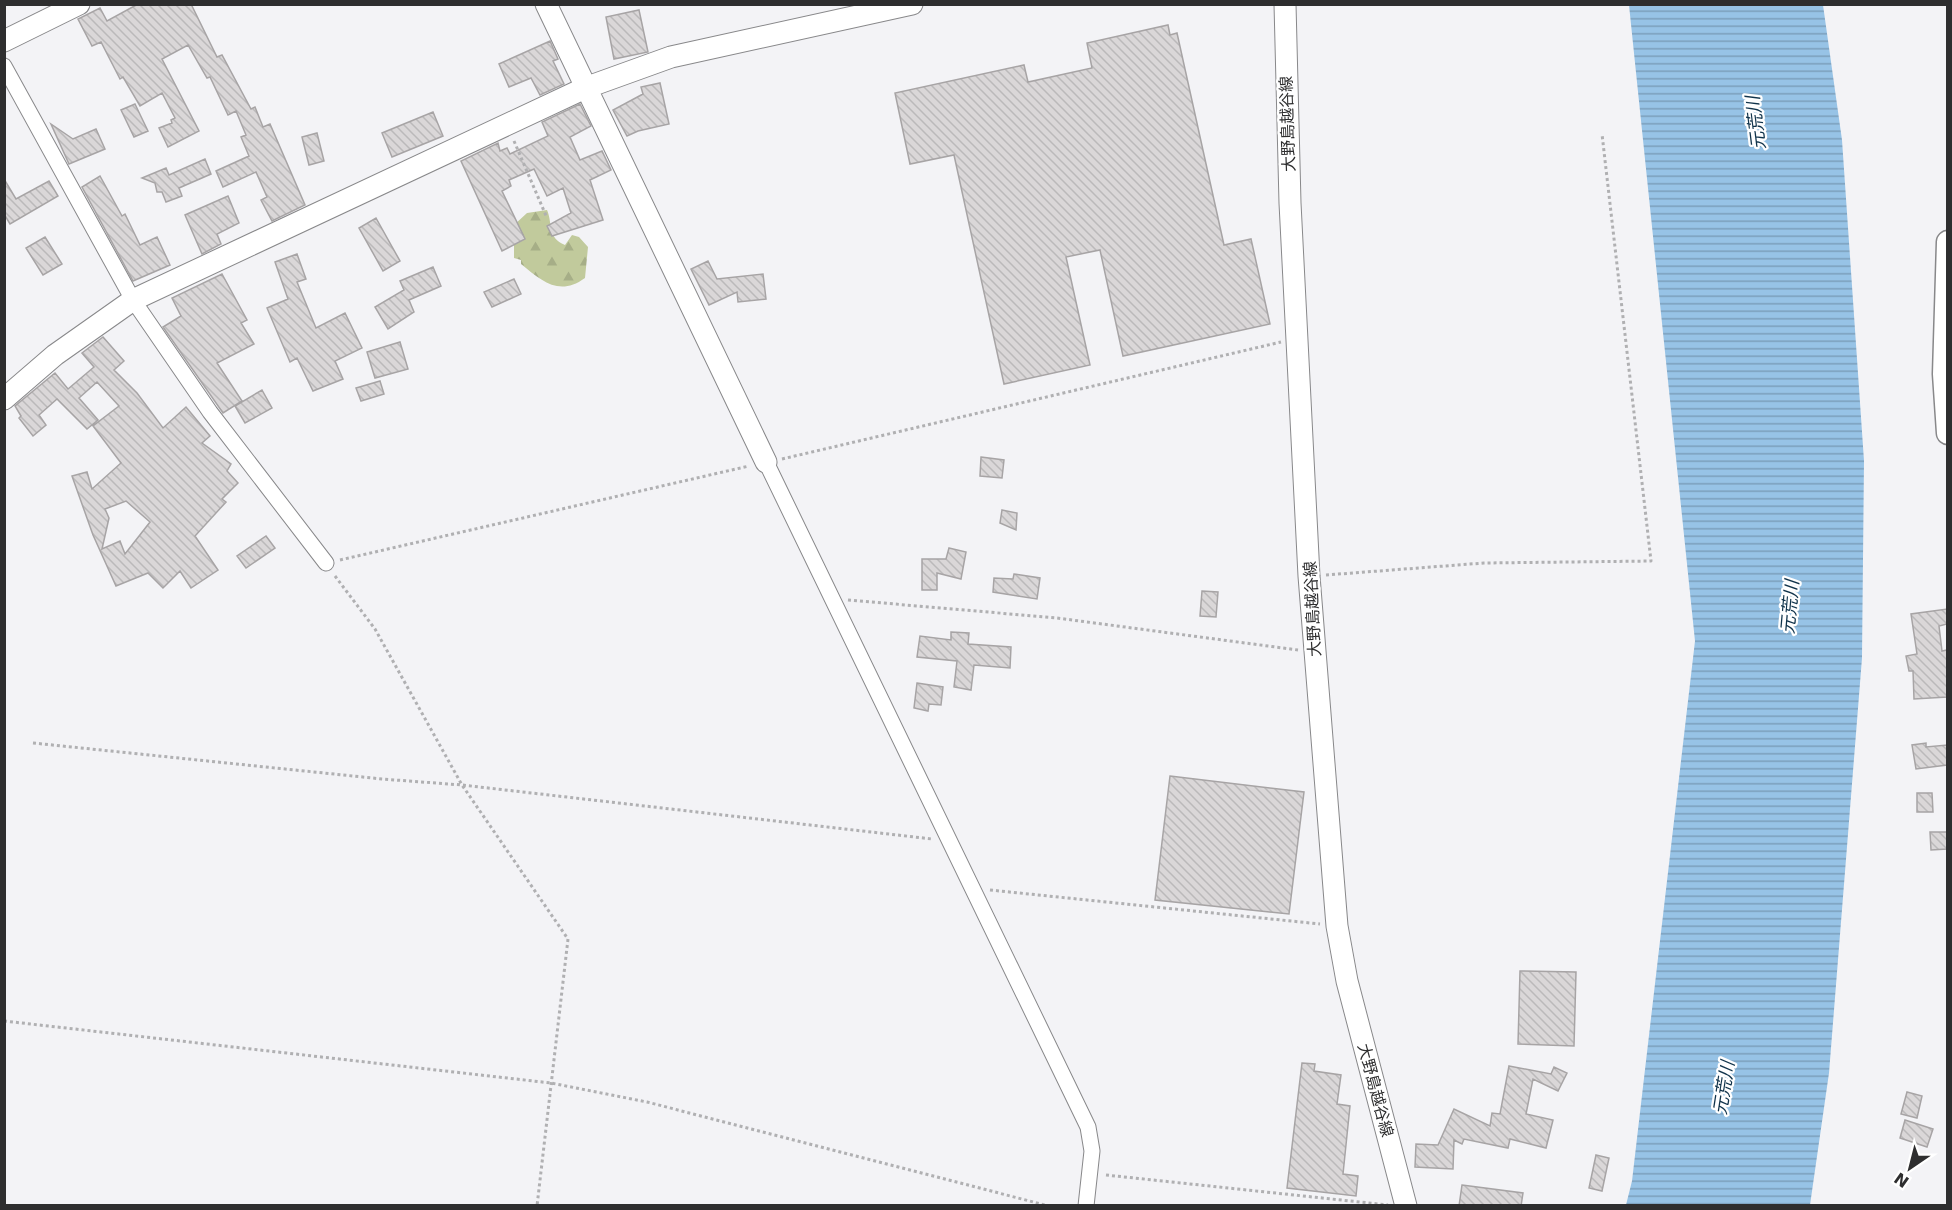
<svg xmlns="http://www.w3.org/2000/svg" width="1952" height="1210" font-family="'DejaVu Sans','Noto Sans JP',sans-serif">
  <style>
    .forest { fill: url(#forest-firs) }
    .water { fill: url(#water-rules) }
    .building { fill: url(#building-back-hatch); stroke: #a7a4a5; stroke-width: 1.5; fill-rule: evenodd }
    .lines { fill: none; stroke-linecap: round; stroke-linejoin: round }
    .street-casing { stroke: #88888a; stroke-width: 17 }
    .secondary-casing { stroke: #88888a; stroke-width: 23 }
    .primary-casing { stroke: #88888a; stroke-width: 25 }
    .path { stroke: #b0b0b2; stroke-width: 3; stroke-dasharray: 3 3; stroke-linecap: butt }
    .street { stroke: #fff; stroke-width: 15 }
    .secondary { stroke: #fff; stroke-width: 21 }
    .primary { stroke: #fff; stroke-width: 22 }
    .labels { text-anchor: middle; stroke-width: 4.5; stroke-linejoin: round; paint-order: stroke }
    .street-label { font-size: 16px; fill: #2e2e2f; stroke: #fff }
    .water-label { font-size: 18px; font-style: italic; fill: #10334b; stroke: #fff }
  </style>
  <defs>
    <pattern id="forest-firs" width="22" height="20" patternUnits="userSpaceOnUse" patternTransform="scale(1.5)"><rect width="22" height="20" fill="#c1ca9c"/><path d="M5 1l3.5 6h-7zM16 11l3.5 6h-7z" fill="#a6ae87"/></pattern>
    <pattern id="water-rules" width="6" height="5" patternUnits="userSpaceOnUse" patternTransform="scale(1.5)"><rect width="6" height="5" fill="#97c3e6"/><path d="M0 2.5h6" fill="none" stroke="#7c9fbb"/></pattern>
    <pattern id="building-back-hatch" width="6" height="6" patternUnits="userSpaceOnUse" patternTransform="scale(1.5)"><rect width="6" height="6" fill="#dad7d8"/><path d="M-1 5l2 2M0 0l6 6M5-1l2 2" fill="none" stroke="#bbb9ba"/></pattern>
  </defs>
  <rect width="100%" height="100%" fill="#f3f3f6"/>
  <path class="forest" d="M547 210C553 224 547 238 565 245L572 235 579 237 588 247 585 278C559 297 542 281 521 264V260L514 258V225L527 213Z"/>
  <path class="water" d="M1629 5H1823L1842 140 1864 461 1862 658 1829 1073 1810 1205H1626L1632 1181 1695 641Z"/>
  <path class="building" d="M138 4H191L217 57 222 55 251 109 255 107 263 127 270 124 305 205 272 221 261 200 267 197 256 172 223 187 216 171 249 156 241 137 246 135 236 111 228 115 210 77 207 78 188 45 162 59 199 131 168 147 159 128 172 123 171 120 175 118 162 93 140 106 123 77 120 79 101 42 92 46 78 19 100 8 107 21Z
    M639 10 648 52 614 59 606 17Z
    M1168 25 1170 35 1177 33 1224 245 1251 239 1270 324 1123 356 1100 250 1066 257 1090 365 1004 384 954 155 910 164 895 93 1024 65 1028 82 1092 68 1087 43Z
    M550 41 558 59 553 61 564 84 540 95 531 78 509 87 499 64Z
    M660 83 669 124 638 131 627 136 613 110 643 94 641 87Z
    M135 104 148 131 134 137 121 110Z
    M580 104 591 126 570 137 580 160 602 151 611 170 590 180 603 220 552 236 547 226 571 213 563 188 547 196 534 169 509 180 511 186 502 191 525 239 502 251 461 161 498 143 500 151 507 148 510 154 548 136 542 122Z
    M433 112 443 136 392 157 382 133Z
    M51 124 73 139 96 129 105 149 69 164Z
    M317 133 324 161 309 165 302 137Z
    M205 159 211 174 179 188 182 196 166 202 162 192H157L155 183 142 178 166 168 169 175Z
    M100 176 122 216 125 214 140 245 157 237 170 265 133 281 82 187Z
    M4 179 16 199 49 181 58 196 10 224 4 214Z
    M228 196 239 223 217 234 221 244 202 254 185 215Z
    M376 218 400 261 383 271 359 228Z
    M45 237 62 264 43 275 26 248Z
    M297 254 306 279 297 282 316 328 345 313 362 348 335 361 343 379 313 391 297 358 290 362 267 308 288 299 275 262Z
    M708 261 717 279 763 274 766 299 738 302 737 292 709 305 691 269Z
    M433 267 441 286 409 300 414 312 388 329 375 307 404 290 400 281Z
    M222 274 247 320 241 323 254 344 217 363 242 401 223 413 163 327 181 316 172 298Z
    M514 279 521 294 492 307 484 292Z
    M103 337 124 361 114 370 137 393 163 428 186 407 210 436 202 443 231 464 227 471 238 483 222 499 226 502 195 536 218 570 191 588 180 571 163 588 148 573 116 586 93 535 72 476 87 472 92 489 121 463 93 426 119 406 97 382 79 398 98 420 87 429 57 399 39 415 46 425 33 436 19 418 21 416 15 406 55 373 68 389 94 367 82 353ZM126 501 150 522 125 554 120 541 102 549 109 518 105 509Z
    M400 342 408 369 375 378 367 352Z
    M380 381 384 394 361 401 356 388Z
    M262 390 272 408 245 423 235 406Z
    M981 457 1004 460 1002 478 980 476Z
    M1002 510 1017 513 1016 530 1000 523Z
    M266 536 275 548 246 568 237 556Z
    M949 548 966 552 961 579 937 573V590H922V559H946Z
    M1014 574 1040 578 1037 599 993 592 994 578 1013 579Z
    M1202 591 1218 592 1216 617 1200 616Z
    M1947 609V624L1939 626 1942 651 1947 650V697L1914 699 1913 671H1909L1906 656 1917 654 1911 614Z
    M951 632 969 633 968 644 1011 647 1010 668 974 665 971 690 954 687 957 661 917 657 920 636 951 640Z
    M917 683 943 687 941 705 929 704 928 711 914 708Z
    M1926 743V747L1947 745V765L1916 769 1912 745Z
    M1170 776 1304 792 1289 914 1155 900Z
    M1917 793H1932L1933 812H1917Z
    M1930 832H1947V849L1931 850Z
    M1520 971 1576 972 1574 1046 1518 1044Z
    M1302 1063 1315 1064 1314 1071 1341 1075 1337 1104 1350 1106 1343 1174 1358 1176 1356 1196 1287 1188Z
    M1509 1066 1551 1074 1554 1067 1567 1073 1558 1091 1533 1079 1526 1114 1553 1120 1546 1148 1510 1139 1508 1148 1464 1139 1462 1144 1454 1140 1453 1169 1415 1167 1416 1144 1438 1145 1454 1109 1490 1126 1492 1113 1500 1114Z
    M1907 1092 1922 1096 1917 1118 1901 1114Z
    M1905 1120 1933 1129 1927 1147 1900 1138Z
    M1596 1155 1609 1158 1602 1191 1589 1188Z
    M1462 1185 1523 1193 1521 1206H1459Z"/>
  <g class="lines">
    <g class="street-casing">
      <path id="street" d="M4 66 133 300 210 412 326 563
        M766 462 1088 1127 1092 1151 1086 1206"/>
    </g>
    <g class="secondary-casing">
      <path id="secondary" d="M546 4 766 462
        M1285 4 1290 203 1309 576 1337 926 1347 981 1406 1206
        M4 41 79 4
        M4 399 55 355 133 300 585 88 671 57 912 4"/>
    </g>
    <g class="primary-casing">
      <path id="primary" d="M1948 242 1944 374 1948 433"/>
    </g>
    <path class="path" d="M514 141 547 218
      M782 459 1281 342
      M340 560 749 466
      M1326 575 1484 563 1651 561 1602 134
      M335 576 375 629 462 785 568 939 537 1206
      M848 600 1057 618 1298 650
      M33 743 382 779 462 785 932 839
      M990 890 1320 924
      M4 1021 551 1083 647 1102 1049 1206
      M1106 1175 1388 1205"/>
    <use href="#street" class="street"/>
    <use href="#secondary" class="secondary"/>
    <use href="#primary" class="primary"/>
  </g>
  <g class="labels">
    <g class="street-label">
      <text transform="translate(1287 124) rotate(-92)" y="6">大野島越谷線</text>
      <text transform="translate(1312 609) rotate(-93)" y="6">大野島越谷線</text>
      <text transform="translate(1376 1090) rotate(75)" y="6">大野島越谷線</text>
    </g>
    <g class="water-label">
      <text transform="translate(1756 123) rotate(-97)" y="6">元荒川</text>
      <text transform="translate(1790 607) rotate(-85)" y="6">元荒川</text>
      <text transform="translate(1724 1088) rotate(-81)" y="6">元荒川</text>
    </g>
  </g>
  <rect width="1952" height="1210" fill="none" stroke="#2e2e2f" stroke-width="12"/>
  <g transform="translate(1910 1168) rotate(215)" stroke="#ffffff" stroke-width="4.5" paint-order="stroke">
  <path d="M0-4.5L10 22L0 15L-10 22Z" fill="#2e2e2f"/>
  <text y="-9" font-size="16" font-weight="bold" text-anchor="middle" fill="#2e2e2f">N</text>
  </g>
</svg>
